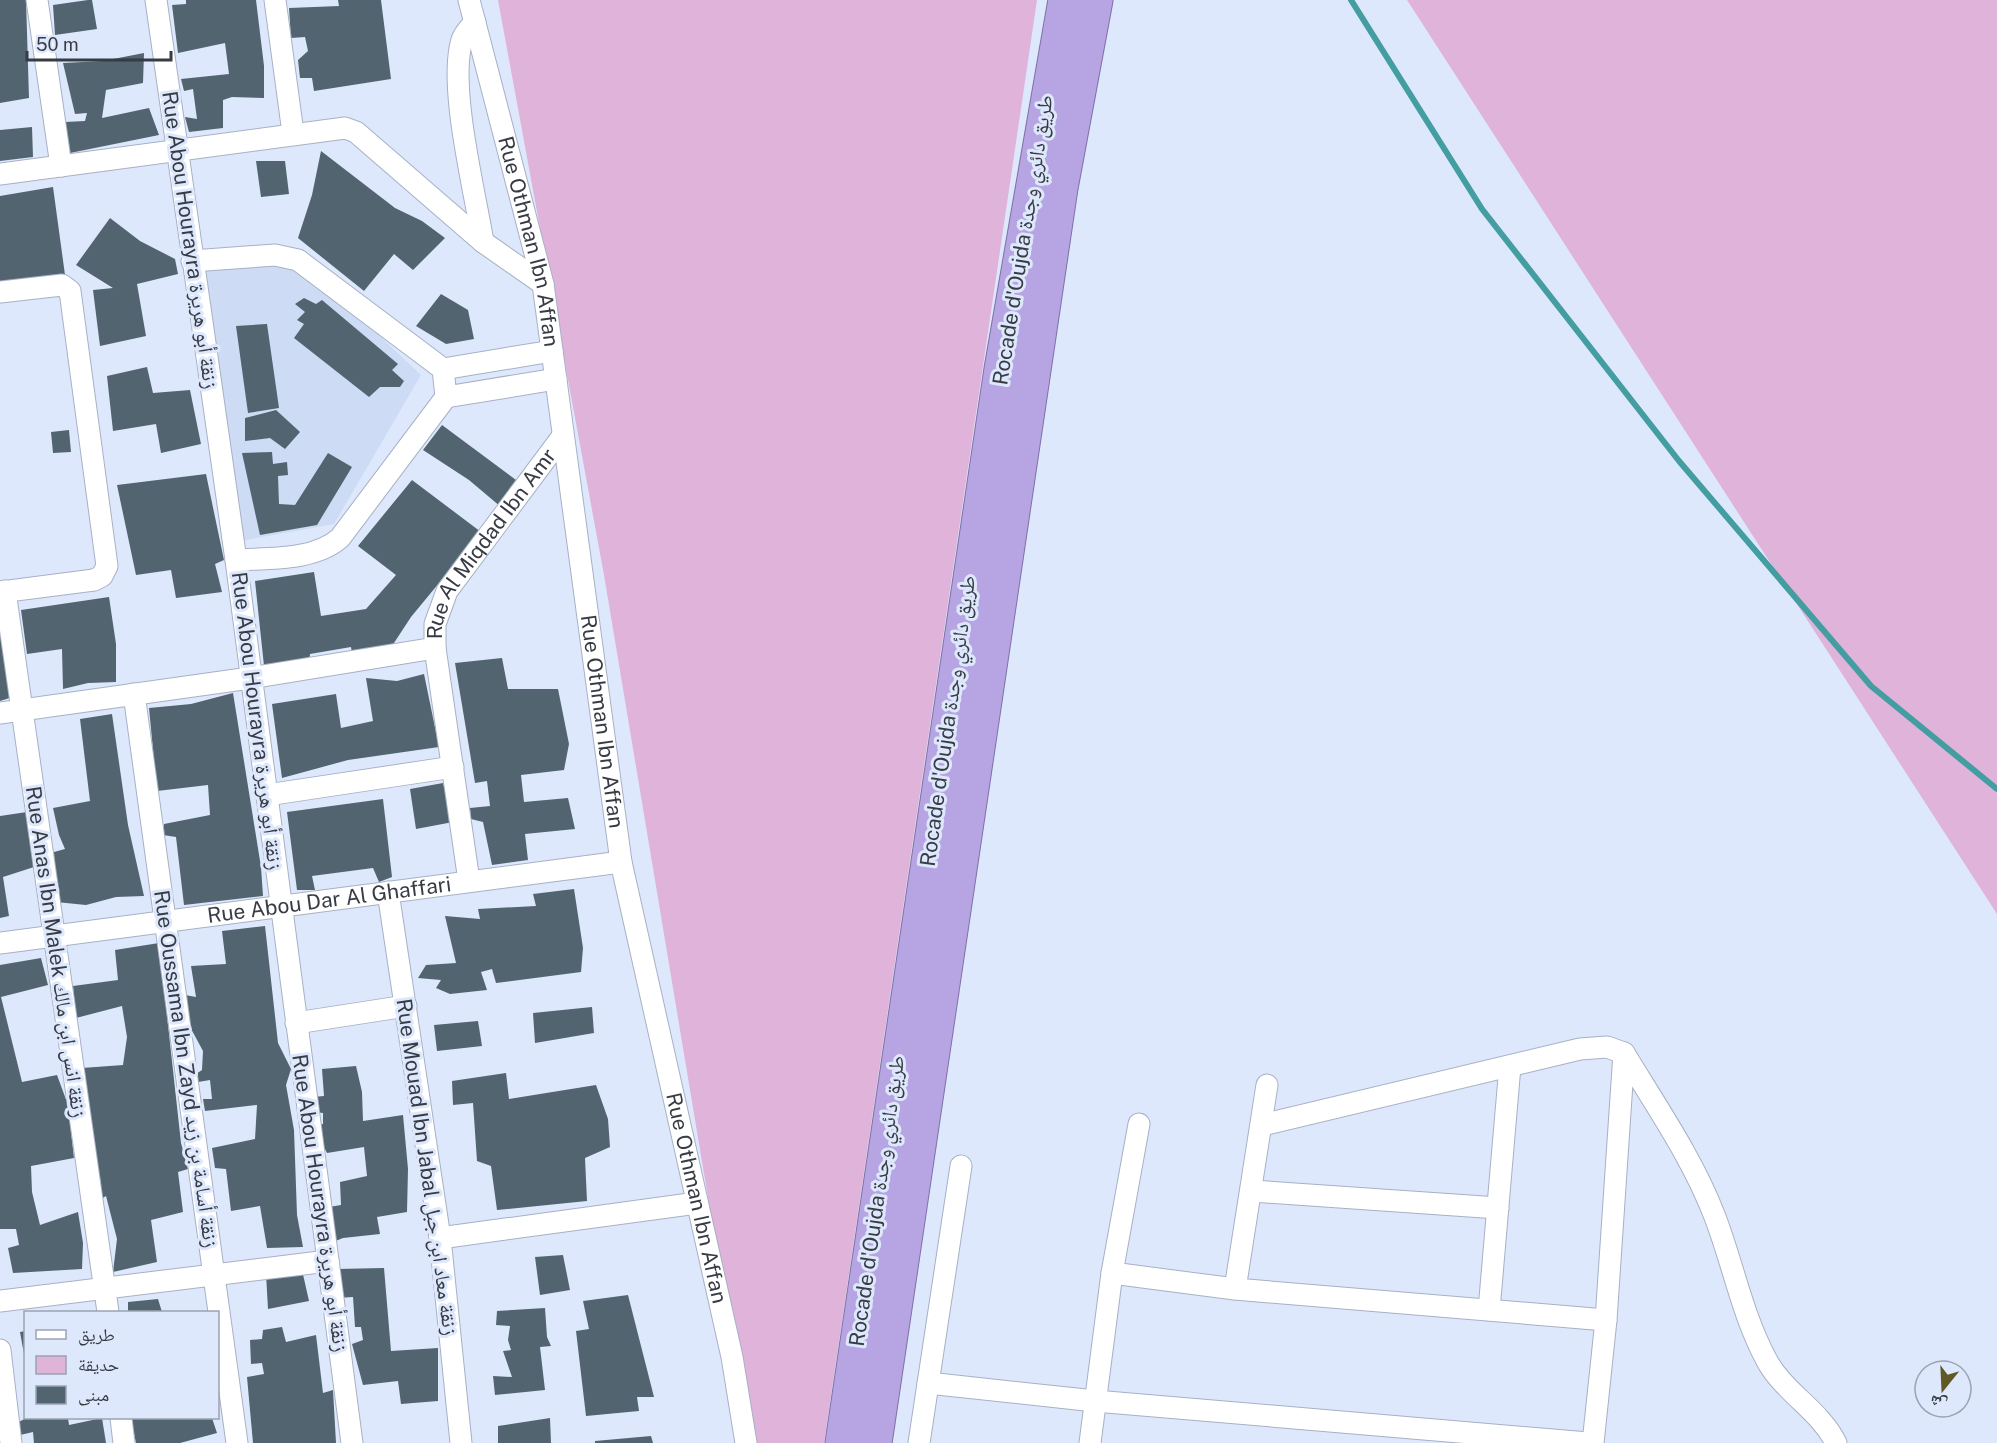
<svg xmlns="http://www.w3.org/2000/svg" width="1997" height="1443" font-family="'Public Sans','Noto Naskh Arabic',sans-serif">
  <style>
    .built { fill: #cddbf4 }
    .green { fill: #dfb3da }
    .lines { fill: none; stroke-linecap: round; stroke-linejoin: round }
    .stream { stroke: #439da1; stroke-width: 6 }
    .building { fill: #51646f }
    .minor-casing { stroke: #a7b1c4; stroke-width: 23 }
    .trunk-casing { stroke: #7e71a6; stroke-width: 35 }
    .minor { stroke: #fff; stroke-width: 21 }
    .trunk { stroke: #b7a4e2; stroke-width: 33 }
    .labels { text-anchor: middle; stroke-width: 6; stroke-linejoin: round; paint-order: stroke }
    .street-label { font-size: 21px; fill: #373b43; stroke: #dee8fc }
  </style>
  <rect width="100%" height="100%" fill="#dee8fc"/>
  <path class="built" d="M300 260 421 375 334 524 235 542 201 265Z"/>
  <path class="green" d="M498 0H1037L824 1443H749L604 575Z
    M1407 0H1997V914Z"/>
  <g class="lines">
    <path class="stream" d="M1351 0 1482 209 1679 461 1871 686 1997 789"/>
  </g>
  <path class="building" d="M0 0H26L29 98 0 103Z
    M88 0H92L97 29 55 35 53 5Z
    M186 0H256L264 66V98L232 97 223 100V128L189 132 185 117 197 119 193 89 184 91 181 79 229 74 225 43 178 53 172 5 186 4Z
    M338 0H381L391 79 314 91 312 78H300L298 60 308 51 305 37 291 38 289 8 339 6Z
    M144 53 143 83 106 90 102 118 149 108 159 135 70 153 65 122 85 121 87 113 75 114 63 63 103 61Z
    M32 127 33 157 0 161V130Z
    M321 151 395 208 422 221 445 238 413 270 394 254 364 291 298 238 312 195Z
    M256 161H285L289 194 261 197Z
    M53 187 65 275 0 285V196Z
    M110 218 140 241 175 259 178 274 137 284 146 336 100 346 93 290 113 288 76 265Z
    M441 294 468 310 474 339 446 344 416 326Z
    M304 298 316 304 322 300 398 364 392 370 404 381 400 387H380L369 397 294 338 304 324 297 320 305 312 295 304Z
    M267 324 279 408 248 413 236 326Z
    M147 367 153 393 190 390 201 444 161 453 156 424 113 431 107 376Z
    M276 410 300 432 285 449 270 438 245 441V418Z
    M442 425 520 483 501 507 469 480 423 450Z
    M69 430 71 452 53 453 51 432Z
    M272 452 273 464 287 462 288 475 278 476 279 504 295 505 328 453 352 467 317 525 260 535 242 453Z
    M206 474 224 560 215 564 222 592 176 598 171 570 136 575 117 485Z
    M412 480 481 532 411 617 390 649 352 653 351 647 310 654 309 664 264 666 255 581 314 572 321 616 366 609 396 575 358 546Z
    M109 597 116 644V682L88 683 63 689 62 649 27 654 21 610Z
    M0 615 16 696 0 701Z
    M502 658 508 689H558L569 744 564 770 521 775 524 802 568 798 575 829 525 834 528 860 492 865 483 822 471 819 470 808 490 806 487 781 475 783 455 663Z
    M424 674 439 747 348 760 282 778 272 704 336 694 341 728 373 721 366 678 397 681Z
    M233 693 261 867 263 896 184 905 176 837 163 835 164 824 210 815 208 785 157 791 149 708 191 704Z
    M112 714 128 825 144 896 116 897 86 905 56 902 54 852 65 849 59 835 53 808 90 801 80 719Z
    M443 783 453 822 416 829 410 789Z
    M383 799 392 877 379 882 373 868 312 876 315 890H297L287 812Z
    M27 812 34 867 3 877 9 916 0 918V816Z
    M574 889 583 948 581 972 496 983 492 969 481 972 487 990 450 994 436 988 441 980 418 978 426 965 456 963 445 916 480 919 478 909 536 906 533 894Z
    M265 926 278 1043 291 1069 286 1085 294 1130 297 1215 303 1247 267 1248 260 1206 231 1211 226 1169 215 1168 212 1148 255 1139 257 1105 205 1111 203 1099H212L210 1080 198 1082 196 1074 202 1070 203 1051 189 1025 185 995 196 997 191 966 226 964 222 931Z
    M159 943 181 1143 188 1169 178 1172 183 1212 151 1220 157 1262 113 1272 117 1239 106 1196 101 1199V1182L94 1157 82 1068 123 1065 127 1037 122 1006 76 1018 73 986 118 980 115 950Z
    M41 958 48 985 1 997 22 1082 57 1075 68 1105 74 1158 31 1166 32 1192 40 1225 78 1212 83 1243 82 1269 13 1273 8 1248 19 1245 16 1229H0V965Z
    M592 1007 594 1033 535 1043 533 1013Z
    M478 1021 482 1046 437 1051 434 1025Z
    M356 1066 362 1092 363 1121 403 1115 408 1169 407 1212 377 1217 380 1234 343 1238 333 1242 329 1207 341 1205 340 1182 367 1176 364 1147 327 1153 313 1126 323 1124V1113L313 1112V1097L324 1096 322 1069Z
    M506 1073 509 1099 596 1085 608 1119 610 1147 585 1158 587 1201 497 1210 491 1166 477 1161 473 1103 453 1105 452 1081Z
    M563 1255 570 1290 540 1295 535 1257Z
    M384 1268 391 1351 438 1348V1401L401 1404 398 1381 363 1385 352 1344 363 1340 361 1327H355L353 1297 337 1298V1269Z
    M302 1270 309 1301 268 1309 266 1274Z
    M628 1295 654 1397H637L639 1411 586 1416 576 1331 589 1329 583 1301Z
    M158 1299 162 1312H128V1302Z
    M545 1308 547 1337 551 1346 540 1347 545 1390 495 1395 493 1376 512 1377 503 1351 511 1350 508 1340 510 1326 496 1325 497 1311Z
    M282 1327 286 1342 316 1335 323 1393 333 1390 336 1443H253L247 1377 264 1374 262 1363 251 1364 250 1340 262 1339 263 1330Z
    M26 1331V1354H24L20 1332Z
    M26 1418H68L69 1425 102 1418 106 1443H34L33 1432 20 1435 19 1422Z
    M212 1418 217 1433 180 1443H136L131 1419Z
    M550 1418 551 1443H498V1426Z
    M651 1436 653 1443H595V1441Z"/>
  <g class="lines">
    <g class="minor-casing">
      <g id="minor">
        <path d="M37 0 61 166"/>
        <path d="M156 0 236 560 352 1443"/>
        <path d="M275 0 293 133"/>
        <path id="s1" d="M469 0 543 284 621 862 732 1357 746 1443"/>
        <path d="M475 22C470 28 464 33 462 40 448 86 475 192 483 242"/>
        <path d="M0 174 345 128 356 132 483 242 543 284"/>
        <path d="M192 261 275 255 298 260 443 369 446 397 340 538C314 561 268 558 236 560"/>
        <path d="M0 292 62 285 70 291 107 566 102 576 94 580 0 592"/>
        <path d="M443 369 552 351"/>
        <path d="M446 397 556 379"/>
        <path d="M5 591 108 1312"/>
        <path d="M435 648 469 881"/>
        <path d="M134 694 237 1443"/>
        <path id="s2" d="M0 713 250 678 435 648V624L447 591 562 437"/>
        <path d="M267 795 453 767"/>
        <path d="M388 892 440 1238 461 1443"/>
        <path id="s3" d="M0 943 621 862"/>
        <path d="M296 1023 406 1006"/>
        <path d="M1262 1125 1580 1049 1607 1047 1624 1053C1656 1106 1693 1159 1715 1217 1733 1264 1742 1314 1766 1359 1783 1392 1820 1410 1836 1443"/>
        <path d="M1252 1191 1498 1208"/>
        <path d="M440 1238 697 1203"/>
        <path d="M1112 1273 1235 1289 1606 1320"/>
        <path d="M1235 1289 1267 1085"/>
        <path d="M0 1301 328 1261"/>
        <path d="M1489 1310 1510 1066"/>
        <path d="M0 1350 11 1443"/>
        <path d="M928 1383 1095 1401 1588 1443"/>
        <path d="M121 1418 124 1443"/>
        <path d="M919 1443 961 1166"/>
        <path d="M1090 1443 1112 1273 1139 1124"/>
        <path d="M1593 1443 1606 1320 1624 1053"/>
      </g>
    </g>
    <g class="trunk-casing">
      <path id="trunk" d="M842 1443 1001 369 1065 0
        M875 1443 1061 188 1096 0"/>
    </g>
    <use href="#minor" class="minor"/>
    <use href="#trunk" class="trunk"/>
  </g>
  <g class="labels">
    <g class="street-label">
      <text transform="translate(190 240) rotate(82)" y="7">Rue Abou Hourayra زنقة أبو هريرة</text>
      <text transform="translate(1023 240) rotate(-81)" y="7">Rocade d'Oujda طريق دائري وجدة</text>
      <text dy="7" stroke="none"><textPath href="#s1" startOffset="249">Rue Othman Ibn Affan</textPath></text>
      <text dy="7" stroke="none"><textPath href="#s2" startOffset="561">Rue Al Miqdad Ibn Amr</textPath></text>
      <text transform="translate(257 721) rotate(83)" y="7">Rue Abou Hourayra زنقة أبو هريرة</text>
      <text transform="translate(948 721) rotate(-82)" y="7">Rocade d'Oujda طريق دائري وجدة</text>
      <text dy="7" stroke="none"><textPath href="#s1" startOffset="735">Rue Othman Ibn Affan</textPath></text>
      <text dy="7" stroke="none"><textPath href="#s3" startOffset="332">Rue Abou Dar Al Ghaffari</textPath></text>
      <text transform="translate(56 952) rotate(82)" y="7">Rue Anas Ibn Malek زنقة انس ابن مالك</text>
      <text transform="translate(186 1069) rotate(82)" y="7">Rue Oussama Ibn Zayd زنقة أسامة بن زيد</text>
      <text transform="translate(427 1167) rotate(82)" y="7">Rue Mouad Ibn Jabal زنقة معاد ابن جبل</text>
      <text dy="7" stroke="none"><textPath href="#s1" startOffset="1221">Rue Othman Ibn Affan</textPath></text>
      <text transform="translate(877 1201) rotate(-82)" y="7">Rocade d'Oujda طريق دائري وجدة</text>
      <text transform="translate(320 1203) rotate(82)" y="7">Rue Abou Hourayra زنقة أبو هريرة</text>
    </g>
  </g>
  <rect x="24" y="1311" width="195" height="108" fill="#dee8fc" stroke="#9ba3b2" stroke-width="1.5"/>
  <rect x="36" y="1330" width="30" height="9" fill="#ffffff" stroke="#9ba3b2" stroke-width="1.5"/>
  <text x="78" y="1341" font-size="18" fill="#373b43">طريق</text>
  <rect x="36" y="1356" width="30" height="18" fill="#dfb3da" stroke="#9ba3b2" stroke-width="1.5"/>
  <text x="78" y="1371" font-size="18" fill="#373b43">حديقة</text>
  <rect x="36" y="1386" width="30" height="18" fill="#51646f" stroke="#9ba3b2" stroke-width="1.5"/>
  <text x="78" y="1401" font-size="18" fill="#373b43">مبنى</text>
  <g transform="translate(1943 1389) rotate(198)"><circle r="28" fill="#dee8fc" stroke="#9ba3b2" stroke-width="1.5"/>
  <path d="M0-4.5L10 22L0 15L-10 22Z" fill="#605925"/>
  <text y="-9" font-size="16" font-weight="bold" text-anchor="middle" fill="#373b43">ش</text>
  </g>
  <path d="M27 51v9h144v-9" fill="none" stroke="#373b43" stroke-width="3"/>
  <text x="36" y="51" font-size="18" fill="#373b43" stroke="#dee8fc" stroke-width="4.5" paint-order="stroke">50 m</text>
</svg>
